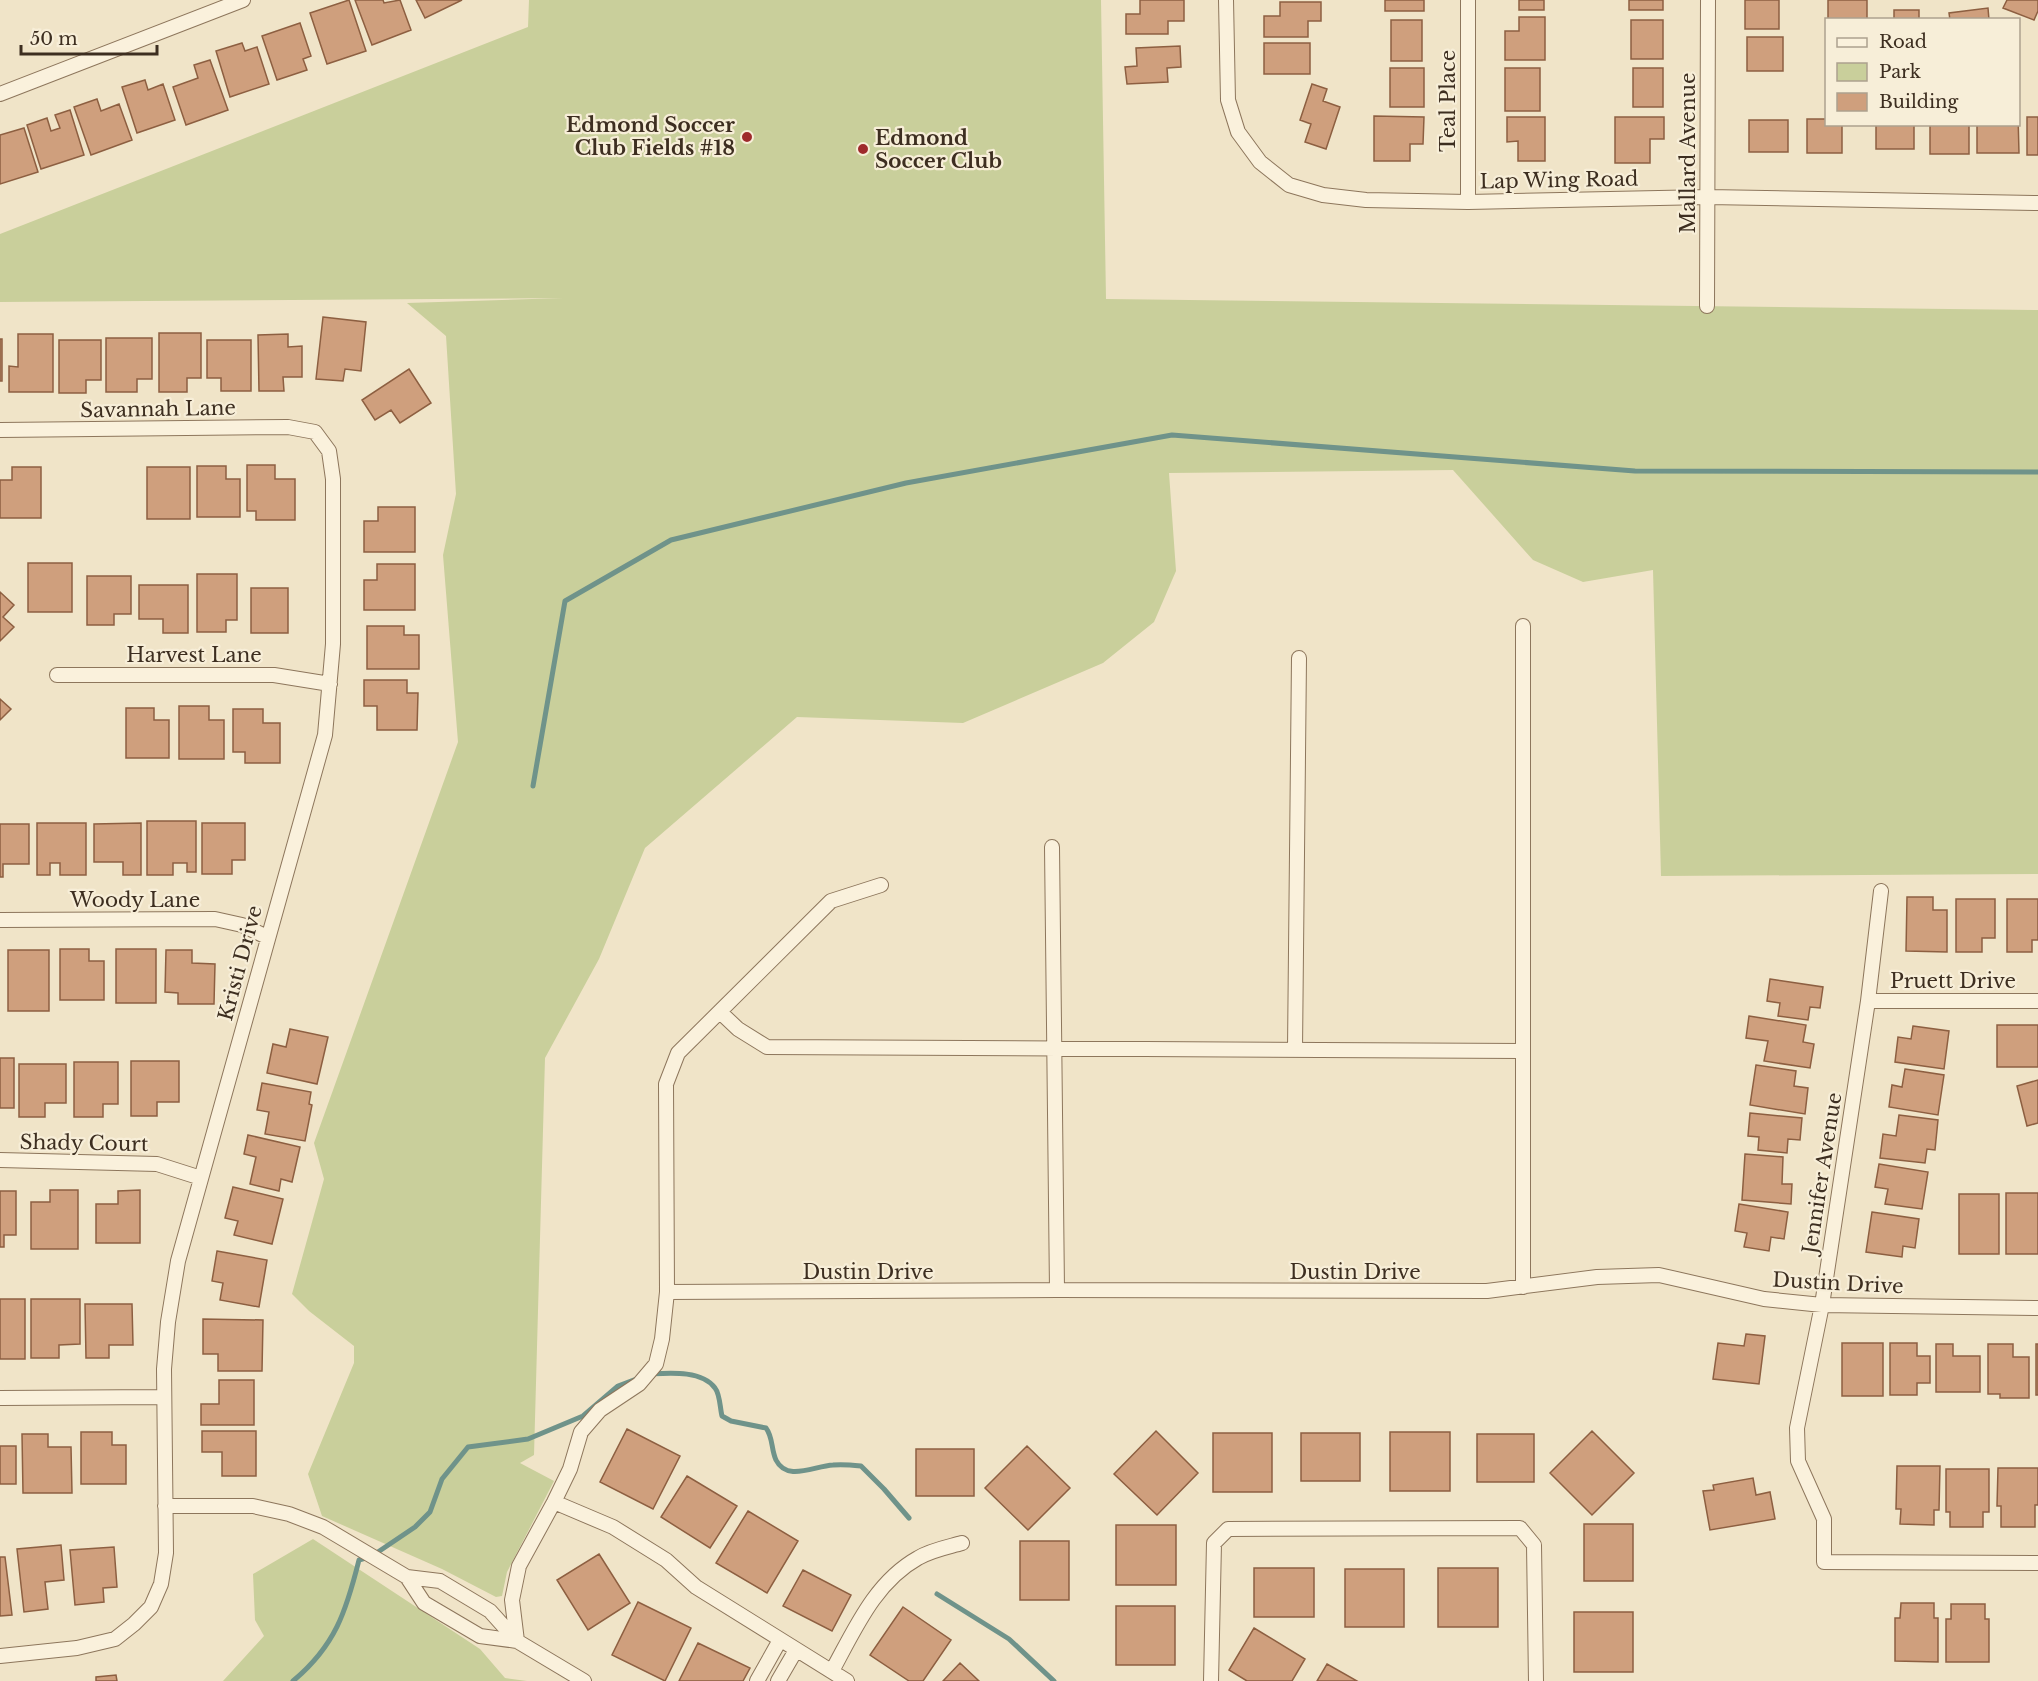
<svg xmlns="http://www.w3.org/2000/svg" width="2038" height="1681" font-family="'Libre Baskerville',serif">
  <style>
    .green { fill: #c9cf9b }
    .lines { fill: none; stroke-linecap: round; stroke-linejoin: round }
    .stream { stroke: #6f938a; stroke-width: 5 }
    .building { fill: #cf9f7d; stroke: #8d5f41; stroke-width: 1.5 }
    .street-casing { stroke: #8d765c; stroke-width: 16 }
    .street { stroke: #faf1dc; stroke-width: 14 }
    .poi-dot { fill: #9e2a2b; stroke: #f7eed8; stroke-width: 2 }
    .labels { text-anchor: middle; stroke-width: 4.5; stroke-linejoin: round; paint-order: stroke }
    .street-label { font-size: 20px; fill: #3d2e20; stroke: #f7eed8 }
    .poi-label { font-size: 20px; font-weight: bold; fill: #3d2e20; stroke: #f7eed8; text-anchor: end }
  </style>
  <rect width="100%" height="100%" fill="#f0e4c8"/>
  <path class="green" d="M529 0H1101L1106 299 2038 310V874L1661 876 1653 570 1583 582 1533 560 1453 470 1169 473 1176 571 1154 622 1103 663 963 723 797 717 645 848 599 959 545 1058 534 1455 520 1463 554 1481 507 1572 502 1596 496 1597 442 1569 322 1516 308 1474 354 1363V1346L309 1311 292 1294 324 1179 314 1143 458 742 443 555 456 494 446 336 407 303 564 298 0 302V234L528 27Z
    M313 1539 480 1649 505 1678 527 1681H223L264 1636 255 1620 253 1574Z"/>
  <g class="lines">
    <path class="stream" d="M533 786 565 601 671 540 906 483 1172 435 1635 471 2038 472
      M650 1374C669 1373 702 1370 715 1388 720 1394 720 1408 722 1416L731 1421 766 1428C773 1437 771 1449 776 1460 787 1482 814 1466 833 1465 842 1464 852 1465 861 1466L884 1489 909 1518
      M937 1594 1009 1639 1054 1681
      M293 1681C335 1646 346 1612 359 1560L372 1556 415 1527 430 1512 442 1479 468 1447 528 1439 583 1416 618 1386 639 1378"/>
  </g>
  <path class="building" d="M349 0 366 51 327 64 310 13Z
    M355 0H383L384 3 400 0 411 30 372 45Z
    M416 0H462L425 18Z
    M1140 0H1184V21H1168V34H1126V14H1140Z
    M1385 0H1424V11H1385Z
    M1519 0H1544V10H1519Z
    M1629 0H1663V10H1629Z
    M1745 0H1779V29H1745Z
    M1828 0H1867V20H1828Z
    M2007 0H2038V11L2034 20 2003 8Z
    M1280 2H1321V21H1308V37H1264V16H1280Z
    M1988 8 1989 20H1950L1949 13Z
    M1894 10H1919V20H1894Z
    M1519 17H1545V60H1505V31H1519Z
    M1391 20H1422V61H1391Z
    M1631 20H1663V59H1631Z
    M300 23 311 56 303 59 307 70 277 80 262 36Z
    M1747 37H1783V71H1747Z
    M242 43 245 51 257 47 269 84 230 97 216 51Z
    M1264 43H1310V74H1264Z
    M1180 46 1181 67 1167 68 1168 82 1127 84 1125 67 1137 66 1136 48Z
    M210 60 228 110 186 125 173 87 198 78 194 65Z
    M1390 68H1424V107H1390Z
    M1505 68H1540V111H1505Z
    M1633 68H1663V107H1633Z
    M145 80 148 90 163 84 175 120 137 133 122 87Z
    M1312 84 1327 89 1323 101 1340 107 1326 149 1305 142 1311 124 1300 120Z
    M97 99 101 111 119 104 132 140 91 155 74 107Z
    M70 110 84 155 41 169 27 125 47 118 51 131 60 128 55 115Z
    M2018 115 2019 153H1977V124H2018Z
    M1374 116 1424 117 1423 144H1410V161H1374Z
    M1507 117H1545V161H1518V141L1507 142Z
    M1615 117H1664V139H1650V163H1615Z
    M2027 117H2038V155H2027Z
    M1807 119H1826V124H1842V153H1807Z
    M1749 120H1788V152H1749Z
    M1876 124H1914V149H1876Z
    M1930 124H1969V154H1930Z
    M24 128 38 172 0 184V135Z
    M323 317 366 322 361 371 345 369 343 381 316 379Z
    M159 333H201V378H187V392H159Z
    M18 334H53V392H9V366L18 367Z
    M288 334V347L302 346V377H283L284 391H259L258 335Z
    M106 338H152V379H137V392H106Z
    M0 339H2V381H0Z
    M59 340H101V380H86V393H59Z
    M207 340H251V391H221V378H207Z
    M409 369 431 403 400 423 391 410 375 420 362 400Z
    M247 465H275V479H295V520H256V511H247Z
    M197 466H226V479H240V517H197Z
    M12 467H41V518H0V480H12Z
    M147 467H190V519H147Z
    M378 507H415V552H364V521H378Z
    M28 563H72V612H28Z
    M377 564H415V610H364V580H377Z
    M197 574H237V620H226V632H197Z
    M87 576H131V614H114V625H87Z
    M139 585H188V633H163V619H139Z
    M251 588H288V633H251Z
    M0 592 14 605 3 617 14 627 0 641Z
    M367 626H404V635H419V669H367Z
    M364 680H407V693H418L417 730H377V706H364Z
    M0 699 11 709 0 720Z
    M179 706H209V720H224V759H179Z
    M126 708H154V720H169V758H126Z
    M233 709H263V723H280V763H245V752H233Z
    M147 821H196V872H187V863H173V875H147Z
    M37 823H86V875H60V863H50V875H37Z
    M141 823V875H123V862H94V824Z
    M202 823H245V860H232V874H202Z
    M0 824H29V864H3V877H0Z
    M1907 897H1933V910H1947V952L1906 951Z
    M1956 899H1995V938H1982V952H1956Z
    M2007 899H2038V940H2032V952H2007Z
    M60 949H89V961H104V1000H60Z
    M116 949H156V1003H116Z
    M8 950H49V1011H8Z
    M166 950H192V963L215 964 214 1004H178V993L165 992Z
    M1770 979 1823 987 1820 1008 1810 1007 1808 1020 1778 1016 1780 1003 1767 1001Z
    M1749 1016 1806 1025 1803 1042 1814 1044 1810 1068 1764 1061 1768 1041 1746 1038Z
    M1997 1025H2038V1067H1997Z
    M1913 1026 1949 1031 1944 1069 1895 1062 1898 1037 1911 1039Z
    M290 1029 328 1037 317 1084 267 1073 273 1044 286 1047Z
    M0 1058H14V1108H0Z
    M131 1061H179V1102H157V1116H131Z
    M74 1062H118V1104H103V1117H74Z
    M19 1064H66V1103H45V1117H19Z
    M1756 1065 1796 1071 1794 1086 1808 1088 1805 1114 1750 1105Z
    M1905 1069 1944 1075 1938 1115 1889 1107 1892 1085 1902 1087Z
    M2038 1080V1123L2027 1126 2017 1086Z
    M262 1083 311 1092 309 1104 312 1105 305 1141 265 1134 269 1112 257 1110Z
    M1750 1113 1802 1118 1800 1140 1788 1139 1787 1153 1758 1150 1759 1137 1748 1136Z
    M1899 1115 1938 1120 1935 1150 1927 1149 1925 1163 1880 1158 1883 1134 1896 1136Z
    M248 1135 300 1147 292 1182 281 1179 279 1191 250 1184 256 1157 244 1154Z
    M1745 1154 1783 1157 1782 1184H1792L1791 1204 1742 1200Z
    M1879 1164 1928 1172 1922 1209 1885 1204 1888 1189 1875 1187Z
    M233 1187 283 1199 272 1244 234 1235 238 1221 225 1218Z
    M50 1190H78V1249H31V1202H50Z
    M140 1190V1243H96V1204H118V1191Z
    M0 1191H16V1235H4V1247H0Z
    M2006 1193H2038V1254H2006Z
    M1959 1194H1999V1254H1959Z
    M1739 1204 1788 1212 1784 1239 1771 1237 1769 1251 1744 1247 1747 1233 1735 1231Z
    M1872 1212 1919 1219 1915 1248 1903 1246 1902 1257 1866 1252Z
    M217 1251 267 1260 259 1307 220 1300 223 1283 212 1281Z
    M0 1299H25V1359H0Z
    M31 1299H80V1344L59 1345V1358H31Z
    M85 1304H132L133 1345H109V1358H86Z
    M203 1319 263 1320 262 1371H218V1354H203Z
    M1746 1334 1765 1336 1759 1384 1713 1379 1718 1343 1744 1346Z
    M1842 1343H1883V1396H1842Z
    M1890 1343H1917V1356H1930V1383H1917V1395H1890Z
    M1936 1344H1953V1356H1980V1392H1936Z
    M1988 1344H2013V1357H2029V1398H2000V1394H1988Z
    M2036 1344H2038V1395H2036Z
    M219 1380H254V1425H201V1404H219Z
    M627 1429 680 1456 653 1509 600 1482Z
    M202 1431H256V1476H222V1452H202Z
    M1156 1431 1198 1473 1157 1515 1114 1474Z
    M1592 1431 1634 1473 1592 1515 1550 1473Z
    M81 1432H112V1445H126V1484H81Z
    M1390 1432H1450V1491H1390Z
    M1213 1433H1272V1492H1213Z
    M1301 1433H1360V1481H1301Z
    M22 1434H48V1447H71L72 1493H23Z
    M1477 1434H1534V1482H1477Z
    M0 1446H16V1484H0Z
    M1027 1446 1070 1488 1028 1530 985 1488Z
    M916 1449H974V1496H916Z
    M1897 1466H1940L1939 1510H1934V1525L1900 1524 1901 1509H1896Z
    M1998 1468H2038V1505H2035V1527H2001V1506H1997Z
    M1946 1469H1989V1512H1983V1527H1950V1512H1946Z
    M687 1476 737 1506 710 1548 661 1517Z
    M1753 1478 1756 1495 1770 1492 1775 1519 1710 1530 1703 1491 1714 1490 1713 1485Z
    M748 1511 798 1541 767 1593 716 1563Z
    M1584 1524H1633V1581H1584Z
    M1116 1525H1176V1585H1116Z
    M1020 1541H1069V1600H1020Z
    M61 1545 64 1580 45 1582 48 1609 24 1612 17 1549Z
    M114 1547 117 1587 103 1588 104 1602 75 1605 70 1550Z
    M599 1554 630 1603 588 1630 557 1580Z
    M0 1557H5L12 1615 0 1616Z
    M1254 1568H1314V1617H1254Z
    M1438 1568H1498V1627H1438Z
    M1345 1569H1404V1627H1345Z
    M803 1570 851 1595 832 1631 783 1606Z
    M638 1602 691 1628 665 1681 612 1655Z
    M1901 1603H1934V1618H1938V1662L1895 1661V1618H1900Z
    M1951 1604H1985V1619H1989V1662H1946V1619H1951Z
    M1116 1606H1175V1665H1116Z
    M903 1607 951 1640 923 1681H909L870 1655Z
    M1574 1612H1633V1672H1574Z
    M1254 1628 1305 1659 1292 1681H1247L1229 1670Z
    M698 1643 750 1668 743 1681H679Z
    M960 1663 979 1681H943Z
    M1327 1664 1357 1681H1317Z
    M116 1675 117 1681H96V1677Z"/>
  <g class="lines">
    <g class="street-casing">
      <path id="street" d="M1226 0 1228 100 1238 132 1260 162 1289 185 1323 195 1366 200 1468 202 1708 197 2038 203
        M0 94 243 0
        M1468 202V0
        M1707 306 1708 0
        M0 430 288 427 315 432 329 451 333 479V644L325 735 178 1261 168 1322 164 1369 166 1553 161 1584 151 1607 134 1624 115 1639 77 1648 0 1656
        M57 675H274L330 684
        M1052 847 1057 1290
        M1881 891 1868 1001 1822 1305 1797 1428 1798 1461 1824 1519V1562L2038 1563
        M0 920 215 919 242 925 267 937
        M1868 1001H2038
        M720 1012 738 1029 767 1047 1522 1051
        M1295 1049 1299 658
        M0 1160 157 1164 201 1178
        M1523 1287V626
        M667 1292 1057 1290 1487 1291 1597 1277 1659 1275 1764 1299 1822 1305 2038 1308
        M0 1398 163 1397
        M554 1502 613 1527 666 1560 696 1587 847 1681
        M165 1506H253L289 1514 323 1527 407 1577 440 1581 490 1611 517 1641 584 1681
        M407 1577 424 1603 480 1636 517 1641
        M517 1641 512 1600 519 1566 554 1502 570 1469 581 1432 600 1410 639 1384 656 1364 662 1339 667 1292 666 1084 678 1053 831 901 881 885
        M832 1671C855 1629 875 1582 918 1558 931 1550 948 1547 962 1543
        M757 1681 780 1640
        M778 1681 796 1650
        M1211 1681 1214 1543 1228 1529 1520 1528 1534 1545 1536 1681"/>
    </g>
    <use href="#street" class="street"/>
  </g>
  <g class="poi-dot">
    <circle cx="747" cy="137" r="6"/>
    <circle cx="863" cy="149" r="6"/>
  </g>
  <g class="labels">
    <g class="street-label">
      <text transform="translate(1448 101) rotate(-90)" y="7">Teal Place</text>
      <text transform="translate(1688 153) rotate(-90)" y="7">Mallard Avenue</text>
      <text transform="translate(1559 180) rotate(-1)" y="7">Lap Wing Road</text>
      <text transform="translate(158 409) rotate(-1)" y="7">Savannah Lane</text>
      <text x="194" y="662">Harvest Lane</text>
      <text x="135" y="907">Woody Lane</text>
      <text transform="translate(240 963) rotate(-75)" y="7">Kristi Drive</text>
      <text x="1953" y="988">Pruett Drive</text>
      <text transform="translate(84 1143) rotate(1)" y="7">Shady Court</text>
      <text transform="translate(1822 1173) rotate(-81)" y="7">Jennifer Avenue</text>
      <text x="868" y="1279">Dustin Drive</text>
      <text x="1355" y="1279">Dustin Drive</text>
      <text transform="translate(1838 1283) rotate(3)" y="7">Dustin Drive</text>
    </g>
    <g class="poi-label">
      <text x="735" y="132">Edmond Soccer<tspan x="735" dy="23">Club Fields #18</tspan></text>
      <text x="875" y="145" text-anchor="start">Edmond<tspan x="875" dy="23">Soccer Club</tspan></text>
    </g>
  </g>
  <rect x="1825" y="18" width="195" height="108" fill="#f7eed8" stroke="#ada18e" stroke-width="1.5"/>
  <rect x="1837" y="38" width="30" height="9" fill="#faf1dc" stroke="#ada18e" stroke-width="1.5"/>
  <text x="1879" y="48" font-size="18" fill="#3d2e20">Road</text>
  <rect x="1837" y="63" width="30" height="18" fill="#c9cf9b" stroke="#ada18e" stroke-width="1.5"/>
  <text x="1879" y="78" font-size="18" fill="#3d2e20">Park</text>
  <rect x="1837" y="93" width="30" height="18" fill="#cf9f7d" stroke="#ada18e" stroke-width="1.5"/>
  <text x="1879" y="108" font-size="18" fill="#3d2e20">Building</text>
  <path d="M21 45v9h136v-9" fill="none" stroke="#3d2e20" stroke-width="3"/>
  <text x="30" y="45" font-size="18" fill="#3d2e20" stroke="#f7eed8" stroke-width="4.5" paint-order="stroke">50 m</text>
</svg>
